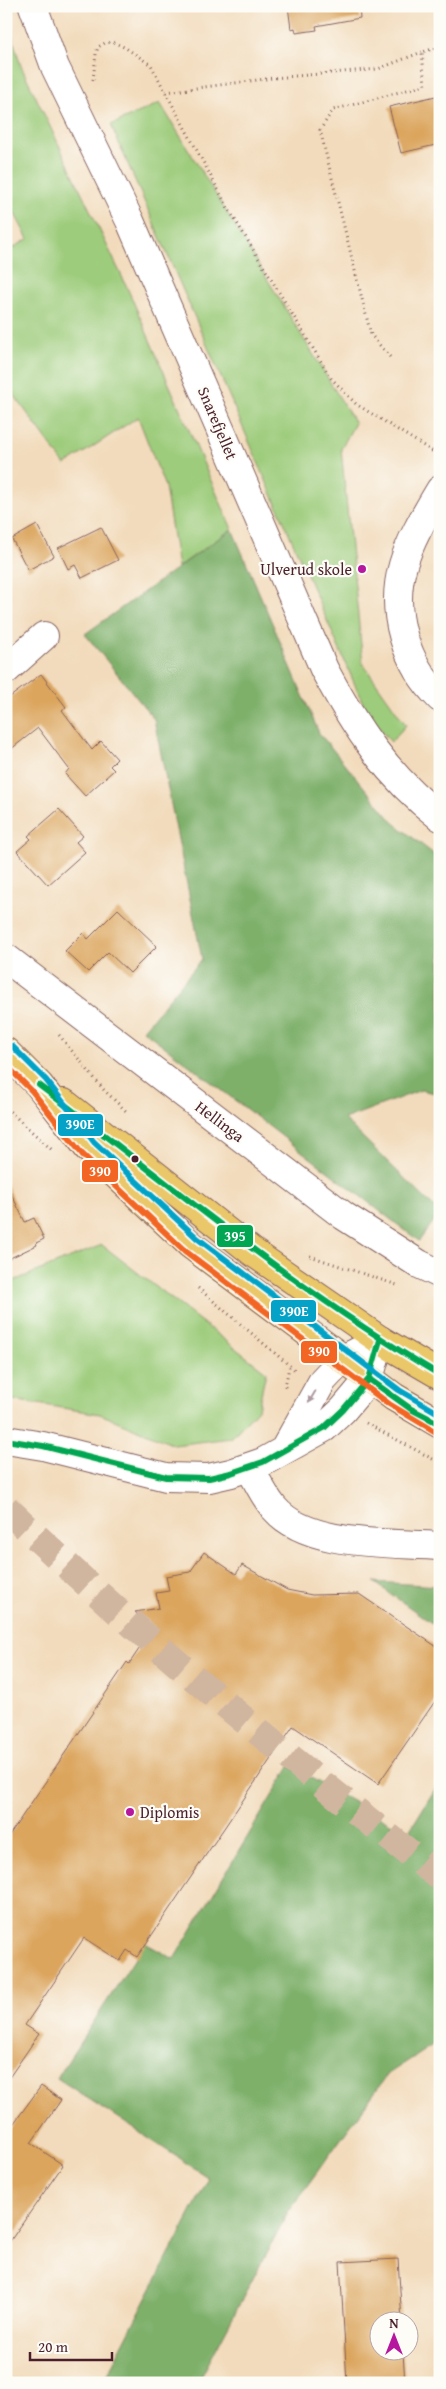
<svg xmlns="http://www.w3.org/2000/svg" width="446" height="2389" font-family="'Gentium Book Plus',serif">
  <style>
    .green { fill: #9dcc7b; stroke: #747653 }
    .forest { fill: #7eb06b; stroke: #64684b }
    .building { fill: #dba55d }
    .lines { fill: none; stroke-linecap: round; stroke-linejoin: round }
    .highway-tunnel { stroke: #d0b59f; stroke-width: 28; stroke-dasharray: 28 14; stroke-linecap: butt }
    .minor-casing { stroke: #85615e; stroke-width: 30 }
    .major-casing { stroke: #85615e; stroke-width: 30 }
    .path { stroke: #85615e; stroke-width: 3; stroke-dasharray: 1 4; stroke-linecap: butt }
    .minor { stroke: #fff; stroke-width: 28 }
    .major { stroke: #eac769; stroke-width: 28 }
    .bus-1-casing { stroke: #fdfcf7; stroke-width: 10 }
    .bus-2-casing { stroke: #fdfcf7; stroke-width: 10 }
    .bus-3-casing { stroke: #fdfcf7; stroke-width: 10 }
    .bus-1 { stroke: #00a651; stroke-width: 6 }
    .bus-2 { stroke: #f26522; stroke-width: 6 }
    .bus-3 { stroke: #04a2c6; stroke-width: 6 }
    .oneway { fill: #ae9aa0 }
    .poi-dot { fill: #b5179e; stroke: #fdfcf7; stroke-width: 2 }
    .bus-dot { fill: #4a1f2b; stroke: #fdfcf7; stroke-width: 2 }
    .labels { text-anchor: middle; stroke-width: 4.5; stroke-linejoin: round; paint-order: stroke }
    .street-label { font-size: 16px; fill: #4a1f2b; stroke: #fdfcf7 }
    .poi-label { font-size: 16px; fill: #4a1f2b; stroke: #fdfcf7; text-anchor: end }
    .line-badge { stroke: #fdfcf7; stroke-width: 2 }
    .badge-label { font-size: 14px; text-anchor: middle; font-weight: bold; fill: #fff }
  </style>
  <rect width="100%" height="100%" fill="#fdfcf7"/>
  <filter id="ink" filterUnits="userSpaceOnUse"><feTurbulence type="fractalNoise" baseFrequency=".02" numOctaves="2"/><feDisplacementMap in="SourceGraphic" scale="10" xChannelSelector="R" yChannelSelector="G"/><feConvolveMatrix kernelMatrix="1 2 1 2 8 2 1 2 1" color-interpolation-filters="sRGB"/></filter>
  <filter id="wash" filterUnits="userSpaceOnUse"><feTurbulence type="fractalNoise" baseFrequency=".0096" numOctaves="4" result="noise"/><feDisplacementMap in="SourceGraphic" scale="20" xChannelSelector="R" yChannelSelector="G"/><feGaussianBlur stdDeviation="1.12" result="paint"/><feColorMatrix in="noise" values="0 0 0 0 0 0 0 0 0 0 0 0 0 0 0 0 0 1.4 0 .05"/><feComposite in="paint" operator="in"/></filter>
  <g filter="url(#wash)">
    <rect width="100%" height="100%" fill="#f2dbbc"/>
    <path class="green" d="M6 16 21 66 126 285 232 529 178 567 165 487 138 417 65 465 6 384V252L28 239 6 197Z
      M160 103 355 423 341 449 363 664 406 725 391 742 369 717 111 125Z
      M102 1245 266 1372 258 1409 231 1438 174 1445 100 1414 6 1399V1284Z"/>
    <path class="forest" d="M232 529 319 733 393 822 440 859V1094L421 1090 344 1119 440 1213 419 1241 143 1030 202 959 154 719 85 634Z
      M374 1582 440 1586V1629Z
      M290 1766 408 1833 440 1781V2040L388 2074 288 2212 198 2383H120L106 2376 209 2178 57 2078 145 1943 174 1959Z"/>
    <g id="blocks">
      <path class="building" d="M288 6H359L360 18 316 26 317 30 296 33 295 28 291 29Z
        M440 95V144L401 153 389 107Z
        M37 525 54 556 28 570 12 539Z
        M101 527 118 560 82 578 75 565 68 569 58 548Z
        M41 674 66 707 62 710 92 750 101 741 117 759 110 766 114 770 85 796 65 774 69 769 38 728 6 753V700Z
        M59 809 83 836 76 842 85 852 48 885 17 851 31 839 28 836Z
        M118 909 157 946 130 973 108 952 88 972 65 951 83 933 88 939Z
        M6 1183 25 1222 34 1218 44 1239 36 1243 37 1245 6 1260Z
        M204 1552 236 1574 242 1565 287 1590 312 1595 359 1594 440 1649V1694L378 1784 293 1726 137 1957 127 1950 120 1961 84 1938 25 2025 39 2034 6 2082V1840L127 1662 129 1664 154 1627 135 1612 159 1608 156 1593 169 1591 166 1576 190 1572Z
        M41 2086 61 2100 31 2143 63 2165 6 2247V2134Z
        M398 2259 402 2322H378V2352H403L405 2383H347L340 2262Z"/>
    </g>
  </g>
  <g filter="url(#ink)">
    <use href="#blocks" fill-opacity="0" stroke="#85615e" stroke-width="1"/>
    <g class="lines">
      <path class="highway-tunnel" d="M6 1508C143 1640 290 1760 440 1877"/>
      <g class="minor-casing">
        <path id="minor" d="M33 6 55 67 130 221 324 669C355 727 387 776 440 817
          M440 490C426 514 411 538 403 565 389 613 406 664 440 698
          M6 670 44 636
          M6 958 344 1216 419 1264 440 1274
          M6 1440 43 1446 166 1477 209 1478 231 1473 263 1462 324 1428 343 1410 369 1379 380 1340
          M284 1450 323 1380 343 1359 365 1348
          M250 1468C257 1481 264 1496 274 1508 308 1548 392 1542 440 1546"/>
      </g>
      <g class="major-casing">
        <path id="major" d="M6 1052 39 1085 88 1148 191 1245 394 1397 440 1424
          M64 1103 254 1253 380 1340 440 1375"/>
      </g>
      <path class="path" d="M93 80 96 54 98 47 105 43 113 42 126 48 151 65 228 208 331 378 356 404 440 456
        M166 92 273 78 378 69 422 52
        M390 357 371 335 320 130 333 110 425 85 422 52 440 47
        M59 1035 104 1090 128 1113
        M6 1108 52 1150
        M310 1256 397 1285
        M198 1288 296 1371
        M285 1387 289 1367
        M366 1423 440 1463"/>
      <use href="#minor" class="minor"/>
      <use href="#major" class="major"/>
      <g class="bus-1-casing">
        <path id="bus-1" d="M39 1085C171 1185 297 1291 440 1375
          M369 1379 411 1409 440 1424
          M6 1440 43 1446 166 1477 209 1478 231 1473 263 1462 324 1428 343 1410 369 1379 380 1340"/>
      </g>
      <g class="bus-2-casing">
        <path id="bus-2" d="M6 1065 32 1091 82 1154 185 1251 389 1404 436 1432"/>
      </g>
      <g class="bus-3-casing">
        <path id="bus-3" d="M12 1046 46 1080 94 1142 197 1238 399 1390 440 1414"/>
      </g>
      <use href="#bus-1" class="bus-1"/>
      <use href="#bus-2" class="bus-2"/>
      <use href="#bus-3" class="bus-3"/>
    </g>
    <defs><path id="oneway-solid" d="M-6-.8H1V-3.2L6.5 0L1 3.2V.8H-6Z" transform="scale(1.25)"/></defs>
    <use class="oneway" href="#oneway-solid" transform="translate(312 1397) rotate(120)"/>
  </g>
  <g class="poi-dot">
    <circle cx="362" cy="569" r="5"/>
    <circle cx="130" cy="1812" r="5"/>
  </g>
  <circle class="bus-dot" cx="135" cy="1159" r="4.5"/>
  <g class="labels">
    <g class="street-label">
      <text transform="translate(218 423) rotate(67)" y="6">Snarefjellet</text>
      <text transform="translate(220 1121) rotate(37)" y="6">Hellinga</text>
    </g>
    <g class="poi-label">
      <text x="352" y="575">Ulverud skole</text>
      <text x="140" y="1818" text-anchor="start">Diplomis</text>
    </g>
  </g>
  <g class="line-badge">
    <rect x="57" y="1113" width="47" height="24" rx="5" fill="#04a2c6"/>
    <rect x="81" y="1159" width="38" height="24" rx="5" fill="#f26522"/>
    <rect x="216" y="1224" width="38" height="24" rx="5" fill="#00a651"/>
    <rect x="270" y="1299" width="47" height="24" rx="5" fill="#04a2c6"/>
    <rect x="300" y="1340" width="38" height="24" rx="5" fill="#f26522"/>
  </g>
  <g class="badge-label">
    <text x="80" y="1129">390E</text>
    <text x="100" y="1176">390</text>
    <text x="235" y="1241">395</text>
    <text x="294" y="1316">390E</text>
    <text x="319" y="1356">390</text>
  </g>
  <rect width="446" height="2389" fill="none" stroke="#fdfcf7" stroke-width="25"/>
  <g transform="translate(394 2336)"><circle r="24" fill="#fdfcf7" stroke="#b5a4a5"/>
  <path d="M0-4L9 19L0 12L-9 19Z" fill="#b5179e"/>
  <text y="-8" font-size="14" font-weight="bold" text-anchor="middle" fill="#4a1f2b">N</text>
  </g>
  <path d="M30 2352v8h82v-8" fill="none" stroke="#4a1f2b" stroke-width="2.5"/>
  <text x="38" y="2352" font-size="15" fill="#4a1f2b" stroke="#fdfcf7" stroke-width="4" paint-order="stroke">20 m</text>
</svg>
